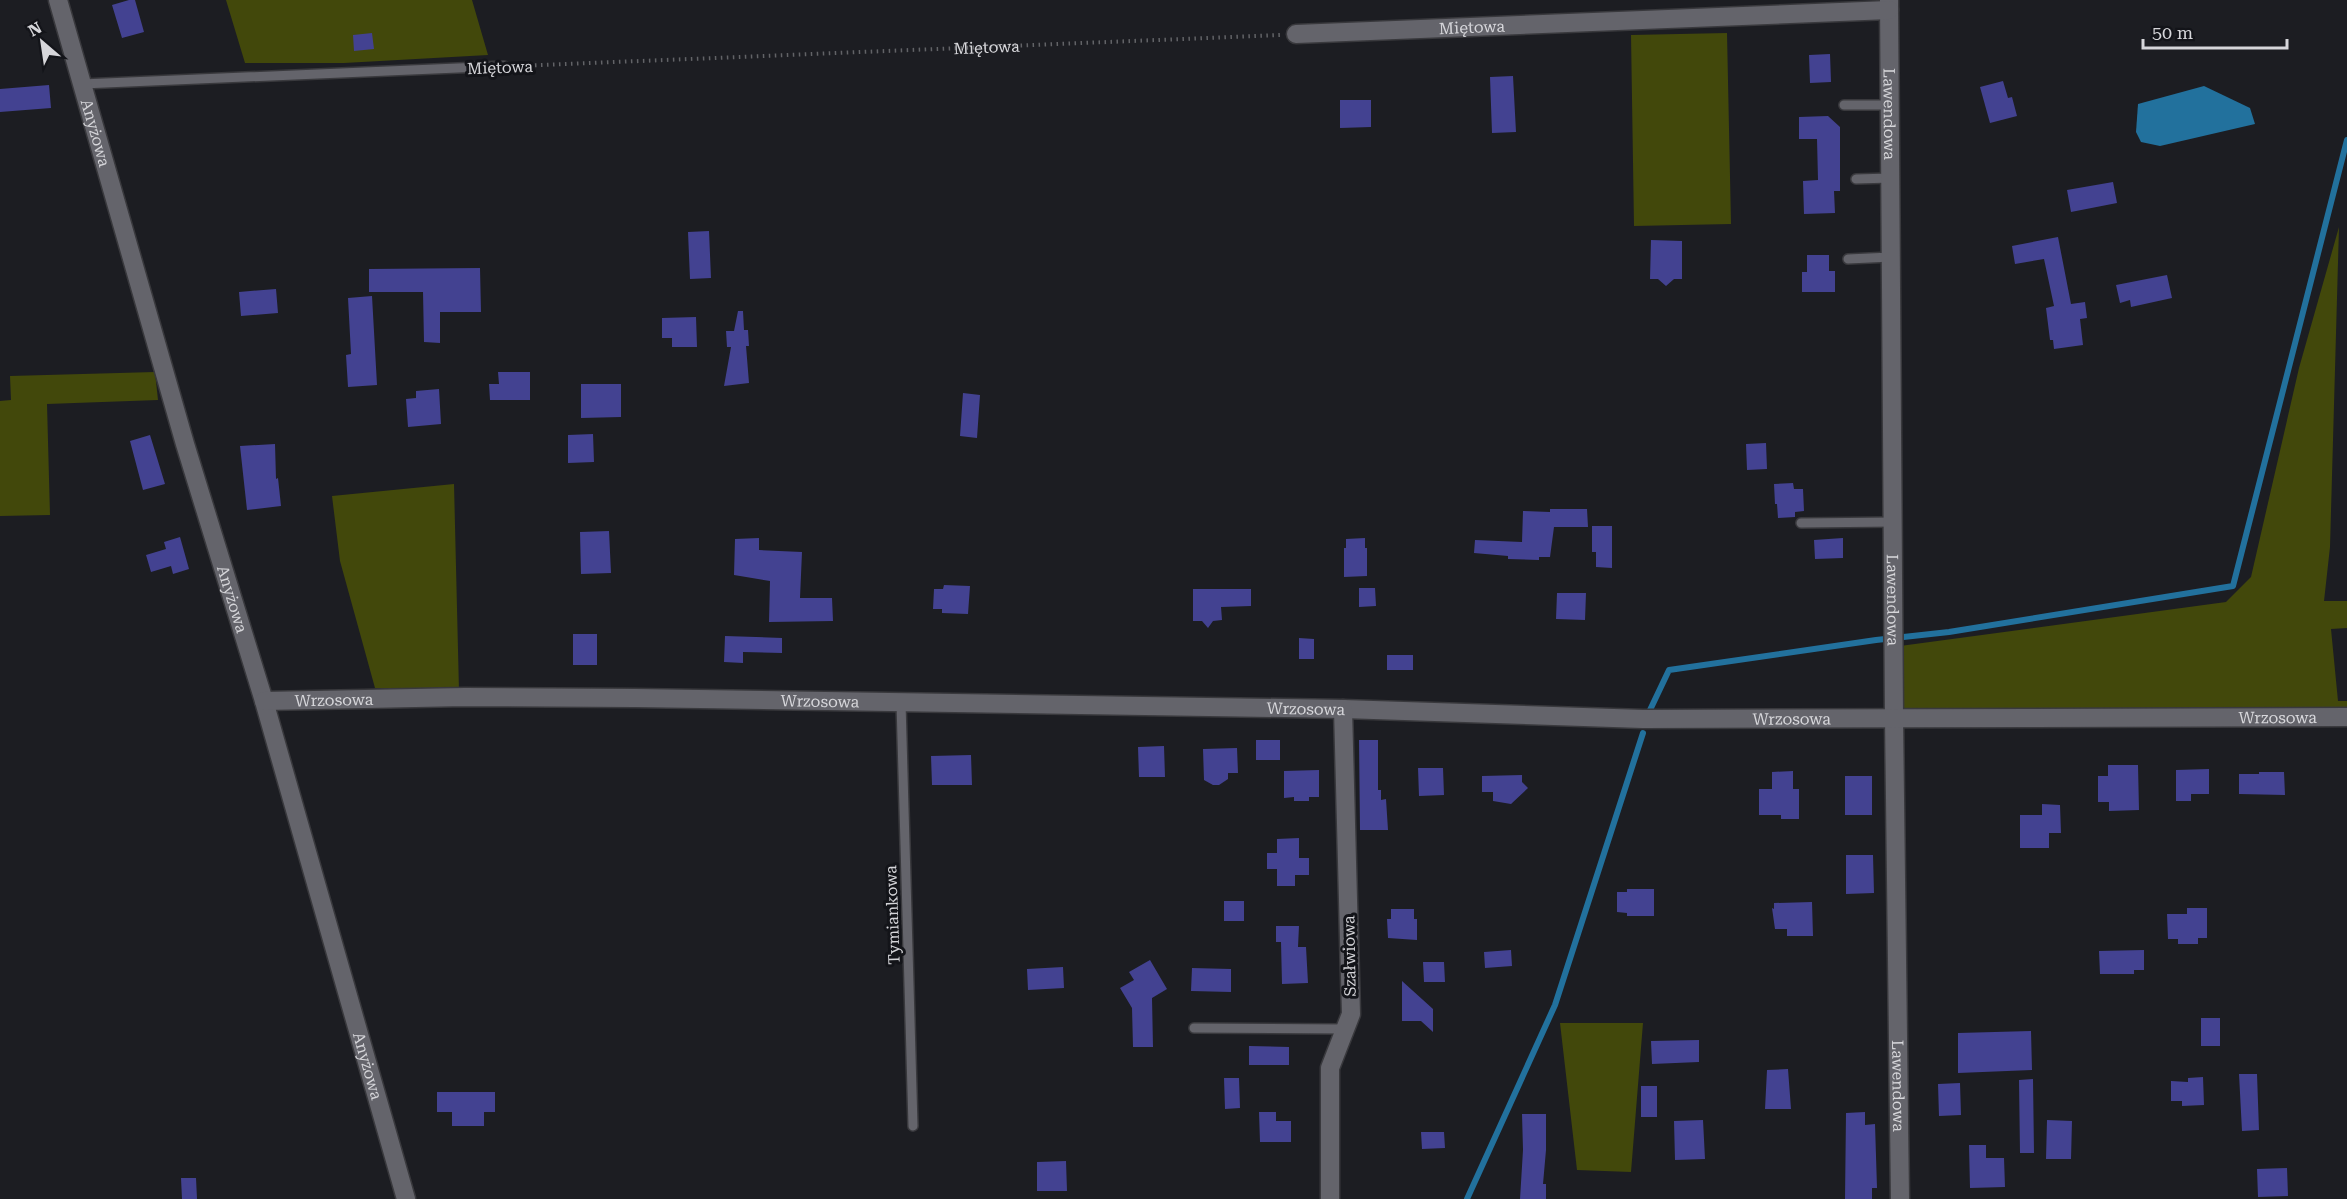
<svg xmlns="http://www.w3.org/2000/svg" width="2347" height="1199" font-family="'Roboto Serif',serif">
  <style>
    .green { fill: #42480b }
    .water { fill: #22719d }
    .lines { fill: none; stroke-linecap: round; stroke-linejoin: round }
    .stream { stroke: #22719d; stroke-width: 6 }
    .building { fill: #434291 }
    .lane-casing { stroke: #39393d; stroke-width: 12 }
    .street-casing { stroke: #39393d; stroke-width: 21 }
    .path { stroke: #626367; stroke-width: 4; stroke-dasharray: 1.5 4.5; stroke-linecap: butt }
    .lane { stroke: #64646b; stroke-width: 9 }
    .street { stroke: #64646b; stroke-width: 18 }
    .labels { text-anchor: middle; stroke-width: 6; stroke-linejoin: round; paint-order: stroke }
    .street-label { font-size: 16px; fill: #d6d6da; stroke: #131419 }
  </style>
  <rect width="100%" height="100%" fill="#1c1d22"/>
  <path class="green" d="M226 0H472L488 55 344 63H245Z
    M1727 33 1731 224 1634 226 1631 35Z
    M2339 227 2330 547 2324 601H2347V628L2331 629 2338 701H2347V711L1899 715 1900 646 2226 602 2251 577 2299 368Z
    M155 372 158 400 47 404 50 515 0 516V401L11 400 10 376Z
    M454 484 459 691 375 688 340 561 332 496Z
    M1560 1023H1643L1631 1172 1577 1170Z"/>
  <path class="water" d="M2204 86 2250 108 2255 124 2160 146 2141 142 2136 132 2138 104Z"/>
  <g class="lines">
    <path class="stream" d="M1650 710 1669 670 1876 640 1949 632 2233 586 2347 140
      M1467 1199 1555 1005 1643 733"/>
  </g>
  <path class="building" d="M129 0H135L144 32 122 38 112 5Z
    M372 33 374 49 354 51 353 35Z
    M1830 54 1831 82 1810 83 1809 55Z
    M1513 76 1516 132 1492 133 1490 77Z
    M2003 81 2008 98 2012 97 2017 116 1990 123 1980 87Z
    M49 85 51 108 0 112V89Z
    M1340 100H1371V127L1340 128Z
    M1828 116 1840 127V191H1834L1835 213 1804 214 1803 181 1818 180 1817 139H1799V117Z
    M2113 182 2117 203 2071 212 2067 190Z
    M709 231 711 278 690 279 688 232Z
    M2058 237 2071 304 2085 302 2087 318 2080 319 2083 345 2054 349 2053 340H2050L2046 308 2054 306 2044 259 2015 264 2012 246Z
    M1651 240 1682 241V279H1674L1666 286 1658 279H1650Z
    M1807 255H1829V271H1835V292H1802V272H1807Z
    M480 268 481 312H440V343L424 342 423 292H369V269Z
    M2167 275 2172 298 2131 307 2130 300 2120 303 2116 285Z
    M276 289 278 313 241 316 239 292Z
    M372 296 377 385 348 387 346 355 351 354 348 298Z
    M738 311H743L744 330H748L749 346H746L749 383 724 386 731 347H727L726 331H734Z
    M696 317 697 347H672V338H662V318Z
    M498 372H530V400H490L489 384H499Z
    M581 384H621V417L581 418Z
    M439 389 441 424 408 427 406 399 416 398V391Z
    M963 393 980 395 977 438 960 436Z
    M593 434 594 462 568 463V435Z
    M150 435 165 484 143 490 130 441Z
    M1766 443 1767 469 1747 470 1746 444Z
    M275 444 276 479 278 478 281 506 247 510 240 446Z
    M1793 483 1794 489H1803L1804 511 1795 512V517L1778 518 1777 504H1775L1774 484Z
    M1550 509H1587L1588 527H1554L1550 557H1539V560L1508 559V556L1474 553 1475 540 1522 542 1523 511 1550 512Z
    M1592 526H1612V568L1596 567V552H1592Z
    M609 531 611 573 581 574 580 532Z
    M180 537 189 569 173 574 171 566 151 572 146 555 166 549 164 542Z
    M759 538V550L802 552 800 598H832L833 621 769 622 770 581 734 575 735 539Z
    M1365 538V548H1367V576L1344 577V548H1346V539Z
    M1843 538V558L1815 559 1814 540Z
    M944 585 970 586 968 614 942 613V609H933L934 589H943Z
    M1359 588H1375L1376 606 1359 607Z
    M1193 589H1251V606L1221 607 1222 620 1213 621 1208 628 1202 621H1193Z
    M1557 593H1586L1585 620 1556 619Z
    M573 634H597V665H573Z
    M725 636 782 638V653L743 652V663L724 662Z
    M1299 638 1314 639V659H1299Z
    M1387 655H1413V670H1387Z
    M1256 740H1280V760H1256Z
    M1359 740H1378V790H1381V800L1386 799 1388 830H1360Z
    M1164 746 1165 777H1139L1138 747Z
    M1237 748 1238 773H1228V779L1219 785H1213L1204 780 1203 749Z
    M971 755 972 785H932L931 756Z
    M2108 765H2138L2139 810 2109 811V802H2098V776H2108Z
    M1418 768H1443L1444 795 1419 796Z
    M2209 769V794H2191V801H2176V770Z
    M1319 770V797H1309V801H1294V797L1284 798V771Z
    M1793 771V789H1799V819H1781V815H1759V789H1772V772Z
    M2259 772H2284L2285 795 2239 794V774H2259Z
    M1522 775V782L1528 788 1511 804 1493 801V792H1482V776Z
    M1845 776H1872V815H1845Z
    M2042 804 2060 805 2061 833H2049V848H2020V815H2042Z
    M1299 838V858H1309V875H1295V886H1277V869H1267V853H1277V839Z
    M1846 855H1873L1874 893 1846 894Z
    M1627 889H1654V916H1627V913L1617 912V892H1627Z
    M1224 901H1244V921H1224Z
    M1812 902 1813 936H1787V929H1775L1772 908 1774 909V903Z
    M2187 908H2207V938H2198V944H2178V939H2168L2167 914H2187Z
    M1391 909H1414V919H1417V940L1388 938 1387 919H1391Z
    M1276 926H1299L1298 947H1306L1308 983 1282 984 1281 942H1276Z
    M1511 950 1512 966 1485 968 1484 952Z
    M2144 950V970H2134V974H2100L2099 951Z
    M1150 960 1167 989 1152 998 1153 1047H1133L1132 1008 1120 988 1134 980 1129 972Z
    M1423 962H1444L1445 982H1424Z
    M1063 967 1064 988 1028 990 1027 969Z
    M1192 968 1231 969V992L1191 991Z
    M1402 981 1433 1009V1032L1421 1021H1402Z
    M2201 1018H2220V1046H2201Z
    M2031 1031 2032 1070 1958 1073V1033Z
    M1699 1040V1062L1652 1064 1651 1041Z
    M1249 1046 1289 1047V1065H1249Z
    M1788 1069 1791 1109H1765L1767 1070Z
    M2239 1074H2257L2259 1130 2242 1131Z
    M2203 1077 2204 1105 2182 1106V1101H2171V1081L2188 1082V1078Z
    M1224 1078H1239L1240 1108 1225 1109Z
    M2033 1079 2034 1153H2020L2019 1080Z
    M1960 1083 1961 1115 1939 1116 1938 1084Z
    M1641 1086H1657V1117H1641Z
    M437 1092H495V1112H484V1126H452V1112H437Z
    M1259 1112H1276V1121H1291V1142H1260Z
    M1865 1112V1125L1875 1124 1877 1188H1872V1199H1845L1846 1113Z
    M1522 1114H1546V1150L1543 1184H1546V1199H1520L1523 1150Z
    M1703 1120 1705 1159 1675 1160 1674 1121Z
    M2047 1120 2072 1121 2071 1159H2046Z
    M1421 1132H1444L1445 1148 1422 1149Z
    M1969 1145H1986V1158H2004L2005 1187 1970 1188Z
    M1066 1161 1067 1191H1037V1162Z
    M2287 1168 2288 1196 2258 1197 2257 1169Z
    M181 1178H196L197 1199H182Z"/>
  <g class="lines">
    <g class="lane-casing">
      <path id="lane" d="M82 84 504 66
        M1844 105H1890
        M1856 179 1891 178
        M1848 259 1891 257
        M1801 523 1894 522
        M901 703 913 1126
        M1194 1028 1345 1029"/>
    </g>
    <g class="street-casing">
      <g id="street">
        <path id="s2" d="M58 0 185 444 264 701 406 1199"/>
        <path id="s3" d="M1889 0 1894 718 1900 1199"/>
        <path id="s4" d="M1296 34 1889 10"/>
        <path id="s5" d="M264 701 465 697 635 698 1343 709 1643 719 2347 717"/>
        <path d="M1330 1199V1068L1351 1014 1343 709"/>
      </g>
    </g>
    <path class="path" id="s1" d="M517 66 1280 35"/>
    <use href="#lane" class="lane"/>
    <use href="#street" class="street"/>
  </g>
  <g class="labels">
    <g class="street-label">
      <text dy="6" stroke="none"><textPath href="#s4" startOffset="176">Miętowa</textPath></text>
      <text dy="6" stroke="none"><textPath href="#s1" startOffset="470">Miętowa</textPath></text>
      <text transform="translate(500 67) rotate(-2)" y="6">Miętowa</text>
      <text dy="6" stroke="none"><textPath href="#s3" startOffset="114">Lawendowa</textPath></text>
      <text dy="6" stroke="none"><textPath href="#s2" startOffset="138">Anyżowa</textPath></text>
      <text dy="6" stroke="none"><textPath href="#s2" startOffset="624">Anyżowa</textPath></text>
      <text dy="6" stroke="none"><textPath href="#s3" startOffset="600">Lawendowa</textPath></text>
      <text dy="6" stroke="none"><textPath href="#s5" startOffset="70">Wrzosowa</textPath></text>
      <text dy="6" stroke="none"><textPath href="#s5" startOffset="556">Wrzosowa</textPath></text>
      <text dy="6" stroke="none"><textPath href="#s5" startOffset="1042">Wrzosowa</textPath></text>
      <text dy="6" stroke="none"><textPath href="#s5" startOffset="2014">Wrzosowa</textPath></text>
      <text dy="6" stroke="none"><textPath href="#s5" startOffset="1528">Wrzosowa</textPath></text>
      <text transform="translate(892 915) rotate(-92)" y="6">Tymiankowa</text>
      <text transform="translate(1349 956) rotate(-91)" y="6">Szałwiowa</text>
      <text dy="6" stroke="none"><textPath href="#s2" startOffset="1110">Anyżowa</textPath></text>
      <text dy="6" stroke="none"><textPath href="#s3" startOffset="1086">Lawendowa</textPath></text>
    </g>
  </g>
  <g transform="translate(42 42) rotate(331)" stroke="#131419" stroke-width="4.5" paint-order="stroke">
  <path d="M0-4.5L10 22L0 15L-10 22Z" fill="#d6d6da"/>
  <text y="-9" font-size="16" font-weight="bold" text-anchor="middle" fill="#d6d6da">N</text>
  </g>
  <path d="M2143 39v9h144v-9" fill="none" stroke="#d6d6da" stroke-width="3"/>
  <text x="2152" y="39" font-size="18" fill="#d6d6da" stroke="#131419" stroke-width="4.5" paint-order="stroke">50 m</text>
</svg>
